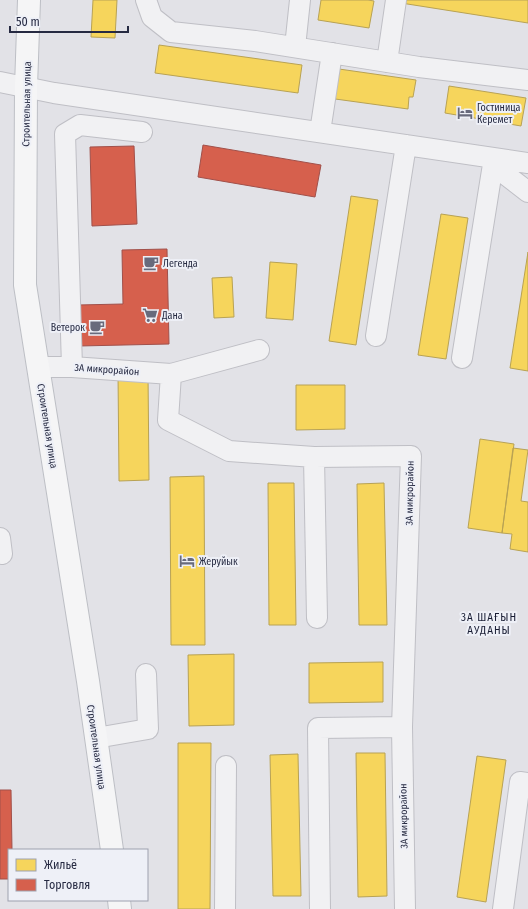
<svg xmlns="http://www.w3.org/2000/svg" width="528" height="909" font-family="'Fira Sans Condensed',sans-serif">
  <style>
    .homes { fill: #f6d55c; stroke: #b8a254 }
    .shops { fill: #d6604d; stroke: #a1504a }
    .lines { fill: none; stroke-linecap: round; stroke-linejoin: round }
    .minor-casing { stroke: #bfbfc5; stroke-width: 22 }
    .major-casing { stroke: #bdbfc5; stroke-width: 24 }
    .minor { stroke: #f1f1f3; stroke-width: 20 }
    .major { stroke: #f5f5f6; stroke-width: 22 }
    .labels { text-anchor: middle; stroke-width: 4; stroke-linejoin: round; paint-order: stroke }
    .street-label { font-size: 10px; fill: #262a42; stroke: #eef0f7 }
    .poi-label { font-size: 10px; fill: #262a42; stroke: #eef0f7; text-anchor: start }
    .neighbourhood-label { font-size: 11px; letter-spacing: 1px; fill: #181c33; stroke: #eef0f7 }
  </style>
  <rect width="100%" height="100%" fill="#e2e2e7"/>
  <path class="homes" d="M93 0H117L115 38 91 37Z
    M321 0H368L374 1 369 28 318 20Z
    M401 0H528V23L401 3Z
    M159 45 302 65 298 93 155 73Z
    M332 68 416 80 413 97H409L408 109 328 98Z
    M449 86 526 98 521 126 445 113Z
    M351 196 378 200 356 345 329 341Z
    M441 214 468 218 446 359 418 355Z
    M528 252V371L510 368Z
    M270 262 297 264 293 320 266 318Z
    M232 277 234 317 214 318 212 278Z
    M118 373H148L149 480 119 481Z
    M296 385H345V429L296 430Z
    M480 439 514 444 502 533 468 528Z
    M513 448 528 450 521 501 528 502V552L510 549 512 534 502 533Z
    M204 476 205 645H171L170 477Z
    M268 483H294L296 625H269Z
    M384 483 387 625H359L357 484Z
    M234 654V725L189 726 188 655Z
    M383 662V702L309 703V663Z
    M178 743H211L210 909H178Z
    M356 753H385L387 896 358 897Z
    M298 754 301 896H273L270 755Z
    M477 756 506 760 486 902 457 897Z"/>
  <path class="shops" d="M203 145 321 165 315 197 198 177Z
    M134 146 137 224 92 226 90 147Z
    M167 249 169 344 79 346 78 305 123 304 122 250Z
    M0 790H11L12 850H9V879H0Z"/>
  <g class="lines">
    <g class="minor-casing">
      <path id="minor" d="M146 0 152 17 171 32 255 41 419 67 528 80
        M295 47 300 0
        M387 62 396 0
        M0 82 54 93 528 163
        M320 132 332 53
        M493 165 528 192
        M376 336 406 145
        M462 358 494 158
        M38 367H72L171 374 168 420 229 451 314 457 411 456 402 727 405 909
        M72 367 65 134 80 125 142 132
        M171 374 259 350
        M314 457 317 618
        M0 538 2 554
        M96 738 148 729 146 674
        M225 909 226 766
        M320 909 318 728 402 727
        M503 909 520 782 528 783"/>
    </g>
    <g class="major-casing">
      <path id="major" d="M29 0 26 87 25 285 88 681 112 850
        M119 900 120 909"/>
    </g>
    <use href="#minor" class="minor"/>
    <use href="#major" class="major"/>
  </g>
  <defs>
    <g id="hotel-bare" transform="scale(1.2)"><path d="M-6-4.5h1.5V1H6V5H4.5V3h-9V5H-6ZM-4 0a1.8 1.8 0 1 1 3.6 0ZM.5 0V-2.5h3Q6-2.5 6 0Z" fill="#686a7c" stroke="#eef0f7" stroke-width="2.5" paint-order="stroke"/></g>
    <g id="cafe-bare" transform="scale(1.2)"><path d="M-5.5-4.5H6V0H3Q3 3.5 0 3.5H-2.5Q-5.5 3.5-5.5 0ZM3-3.2v2h1.7v-2ZM-6 4.5H4V6H-6Z" fill="#686a7c" stroke="#eef0f7" stroke-width="2.5" paint-order="stroke"/></g>
    <g id="supermarket-bare" transform="scale(1.2)"><path d="M-6-5.5h2.5l.6 2H6L4.5 2H-2.5L-4.4-4H-6ZM-1.5 3.2a1.3 1.3 0 1 0 .1 0ZM3 3.2a1.3 1.3 0 1 0 .1 0Z" fill="#686a7c" stroke="#eef0f7" stroke-width="2.5" paint-order="stroke"/></g>
  </defs>
  <g fill-rule="evenodd">
    <use href="#hotel-bare" x="465" y="113"/>
    <use href="#cafe-bare" x="151" y="263"/>
    <use href="#supermarket-bare" x="150" y="315"/>
    <use href="#cafe-bare" x="97" y="327"/>
    <use href="#hotel-bare" x="187" y="561"/>
  </g>
  <g class="labels">
    <g class="street-label">
      <text transform="translate(26 104) rotate(-89)" y="4">Строительная улица</text>
      <text transform="translate(107 369) rotate(4)" y="4">3А микрорайон</text>
      <text transform="translate(48 426) rotate(81)" y="4">Строительная улица</text>
      <text transform="translate(409 493) rotate(-89)" y="4">3А микрорайон</text>
      <text transform="translate(97 747) rotate(82)" y="4">Строительная улица</text>
      <text transform="translate(403 816) rotate(-91)" y="4">3А микрорайон</text>
    </g>
    <g class="poi-label">
      <text x="477" y="111">Гостиница<tspan x="477" dy="12">Керемет</tspan></text>
      <text x="163" y="267">Легенда</text>
      <text x="162" y="319">Дана</text>
      <text x="85" y="331" text-anchor="end">Ветерок</text>
      <text x="199" y="565">Жеруйык</text>
    </g>
    <g class="neighbourhood-label">
      <text x="489" y="621">3А ШАҒЫН<tspan x="489" dy="13">АУДАНЫ</tspan></text>
    </g>
  </g>
  <rect x="8" y="849" width="140" height="52" fill="#eef0f7" stroke="#9ea1af"/>
  <rect x="16" y="859" width="20" height="12" fill="#f6d55c" stroke="#9ea1af"/>
  <text x="44" y="869" font-size="12" fill="#262a42">Жильё</text>
  <rect x="16" y="879" width="20" height="12" fill="#d6604d" stroke="#9ea1af"/>
  <text x="44" y="889" font-size="12" fill="#262a42">Торговля</text>
  <path d="M10 26v6h118v-6" fill="none" stroke="#262a42" stroke-width="2"/>
  <text x="16" y="26" font-size="12" fill="#262a42" stroke="#eef0f7" stroke-width="3" paint-order="stroke">50 m</text>
</svg>
